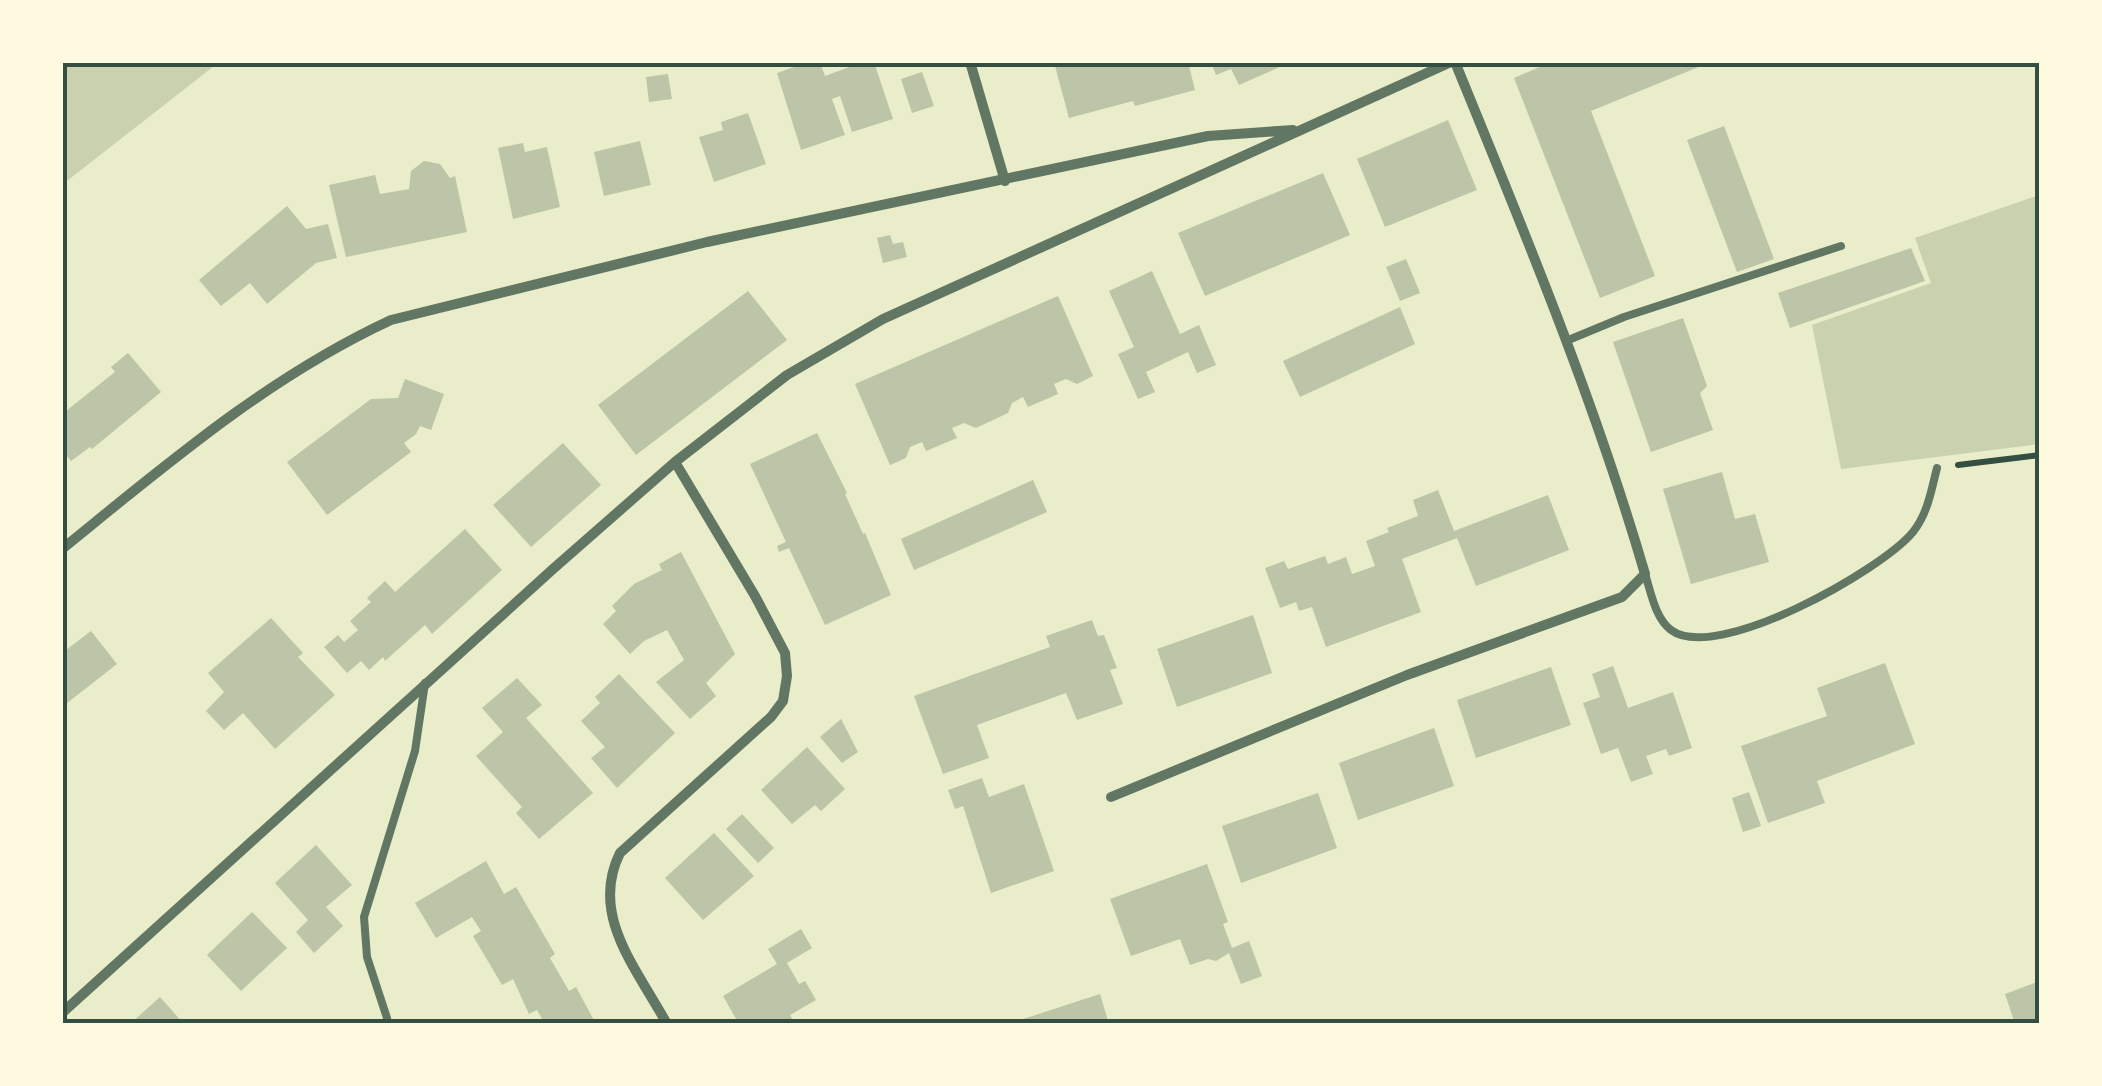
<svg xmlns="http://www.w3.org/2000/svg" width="2102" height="1086" font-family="'Noto Serif',serif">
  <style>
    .green { fill: #cad2ad }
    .building { fill: #bcc5a7 }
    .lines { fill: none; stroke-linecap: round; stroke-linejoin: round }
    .path { stroke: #344e41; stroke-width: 6 }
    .service { stroke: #617663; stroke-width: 8 }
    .minor { stroke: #617663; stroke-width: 10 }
    .neatline { fill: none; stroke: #344e41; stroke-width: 4 }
  </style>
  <rect width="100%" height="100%" fill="#e9edc9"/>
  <path class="green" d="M63 62H218V63L63 184Z
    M2039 195V444L1841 469 1812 325 1931 283 1915 238Z"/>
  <path class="building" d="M808 62H820L825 76 863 62H874L893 119 852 132 840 96 832 99 845 135 801 150 777 73Z
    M1054 62H1188L1195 90 1135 106 1133 101 1069 118Z
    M1211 62H1291L1239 85 1231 69 1216 75Z
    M1551 62H1700L1701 66 1591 111 1655 276 1600 298 1514 78Z
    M922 72 934 106 912 113 901 79Z
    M668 74 672 99 649 102 646 77Z
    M748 113 766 164 714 182 699 137 723 130 721 122Z
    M1448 120 1477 190 1385 227 1357 159Z
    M1724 126 1774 259 1737 272 1687 140Z
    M640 141 651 185 604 196 594 152Z
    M523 143 525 152 547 147 560 207 513 219 498 148Z
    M424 161 440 164 450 178 455 176 467 232 346 257 329 185 375 175 380 194 409 189 411 171Z
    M1323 173 1350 235 1205 296 1178 233Z
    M287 206 306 229 328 224 337 258 316 263 267 304 250 283 221 306 199 280Z
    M890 235 893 244 903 242 907 257 883 263 877 238Z
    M1911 248 1925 281 1790 328 1778 293Z
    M1406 259 1420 293 1400 301 1386 267Z
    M1152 271 1180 334 1199 325 1216 365 1197 373 1188 352 1146 372 1155 392 1138 399 1118 354 1134 347 1109 291Z
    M748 291 787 340 636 455 598 405Z
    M1058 296 1093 376 1077 384 1066 379 1054 384 1058 394 1028 407 1023 397 1012 403 1008 413 976 428 964 423 952 428 957 438 926 451 922 442 910 447 906 458 890 465 855 384Z
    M1400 307 1415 344 1300 397 1283 361Z
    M1683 318 1707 386 1700 393 1713 430 1651 452 1613 342Z
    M128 353 161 392 92 449 90 447 71 461 62 450V407L66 411 115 372 111 367Z
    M405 379 444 394 431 430 420 426 416 434 404 443 411 452 327 515 287 462 371 399 398 398Z
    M817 433 847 493 845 494 863 534 865 533 891 595 825 625 789 548 779 552 777 546 786 542 750 464Z
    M563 443 601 485 531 547 493 505Z
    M1722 472 1735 519 1755 514 1769 562 1691 584 1663 489Z
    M1033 480 1047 512 914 570 901 539Z
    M1438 490 1454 531 1548 495 1569 550 1476 586 1457 538 1402 559 1421 612 1326 647 1312 607 1299 611 1296 602 1280 608 1265 568 1284 561 1288 569 1325 556 1328 564 1346 557 1352 574 1375 566 1366 541 1389 532 1387 528 1418 516 1413 500Z
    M465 529 502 570 432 634 425 625 385 661 383 657 369 670 361 661 347 673 324 647 338 635 344 642 358 630 350 621 371 602 367 598 385 581 395 592Z
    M681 552 735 654 706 683 716 696 690 719 656 682 684 660 667 630 644 641 630 654 603 624 616 611 612 606 634 584 662 570 659 564Z
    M1253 615 1272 673 1177 707 1157 649Z
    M271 618 303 653 298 657 335 695 275 749 243 713 224 730 206 711 224 692 208 673Z
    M1092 620 1098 636 1104 635 1117 668 1110 670 1123 704 1077 720 1066 693 977 725 989 758 943 774 914 696 1050 647 1046 636Z
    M91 631 117 664 62 707V653Z
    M1885 663 1915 744 1817 781 1825 803 1768 823 1741 746 1827 716 1817 688Z
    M1613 666 1628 708 1673 692 1692 748 1669 756 1666 749 1646 756 1653 774 1631 782 1618 748 1601 754 1583 703 1600 697 1592 674Z
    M1551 667 1571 725 1476 758 1457 700Z
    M619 674 675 733 617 788 591 758 605 747 581 721 600 703 595 697Z
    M517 678 542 705 526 718 593 793 539 839 516 813 522 807 476 756 503 732 482 708Z
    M841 719 858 752 842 763 820 737Z
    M1434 728 1454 786 1358 820 1339 763Z
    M807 747 845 789 821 811 815 805 792 824 761 790Z
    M982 778 989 797 1024 784 1054 871 991 893 963 806 955 809 948 790Z
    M1749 792 1761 826 1743 832 1732 798Z
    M1318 793 1337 848 1241 883 1222 826Z
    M742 814 774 848 758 863 726 829Z
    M714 833 754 876 703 920 665 878Z
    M316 845 352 885 326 907 343 926 314 953 296 932 308 920 275 883Z
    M486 861 504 894 516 887 555 954 550 958 569 991 576 987 596 1024H545L537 1010 529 1014 513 979 502 985 473 936 481 931 472 917 436 938 415 903Z
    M1207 864 1228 922 1223 924 1232 948 1249 941 1262 976 1241 984 1229 953 1216 961 1208 959 1190 965 1180 939 1131 956 1110 899Z
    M252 912 287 948 241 991 207 955Z
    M801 929 812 948 787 963 799 984 805 981 816 1000 790 1015 795 1024H739L723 996 777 964 768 949Z
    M2040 981V1022L2015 1024 2005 994Z
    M1100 994 1109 1024H1011V1023Z
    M160 997 184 1024H130Z"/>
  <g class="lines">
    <path class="path" d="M1958 465 2040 455"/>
    <path class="service" d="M1566 341 1624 317 1841 246
      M1645 574C1651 592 1655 618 1671 630 1716 664 1882 570 1913 532 1928 513 1931 491 1937 468
      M387 1018 367 957 364 917 415 751 425 683"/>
    <path class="minor" d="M970 62 1005 181
      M62 549C167 464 268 377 391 320L707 242 1208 136 1293 130
      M1111 797 1407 675 1622 597 1645 574C1594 399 1524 231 1455 62
      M62 1013 553 569 675 462 787 375 883 319 1451 62
      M667 1024C637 969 589 915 620 853L771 717 783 701 787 676 785 653 755 596 675 462"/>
  </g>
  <rect width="2102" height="1086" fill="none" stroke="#fefae0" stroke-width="130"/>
  <rect x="65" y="65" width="1972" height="956" class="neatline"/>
</svg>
